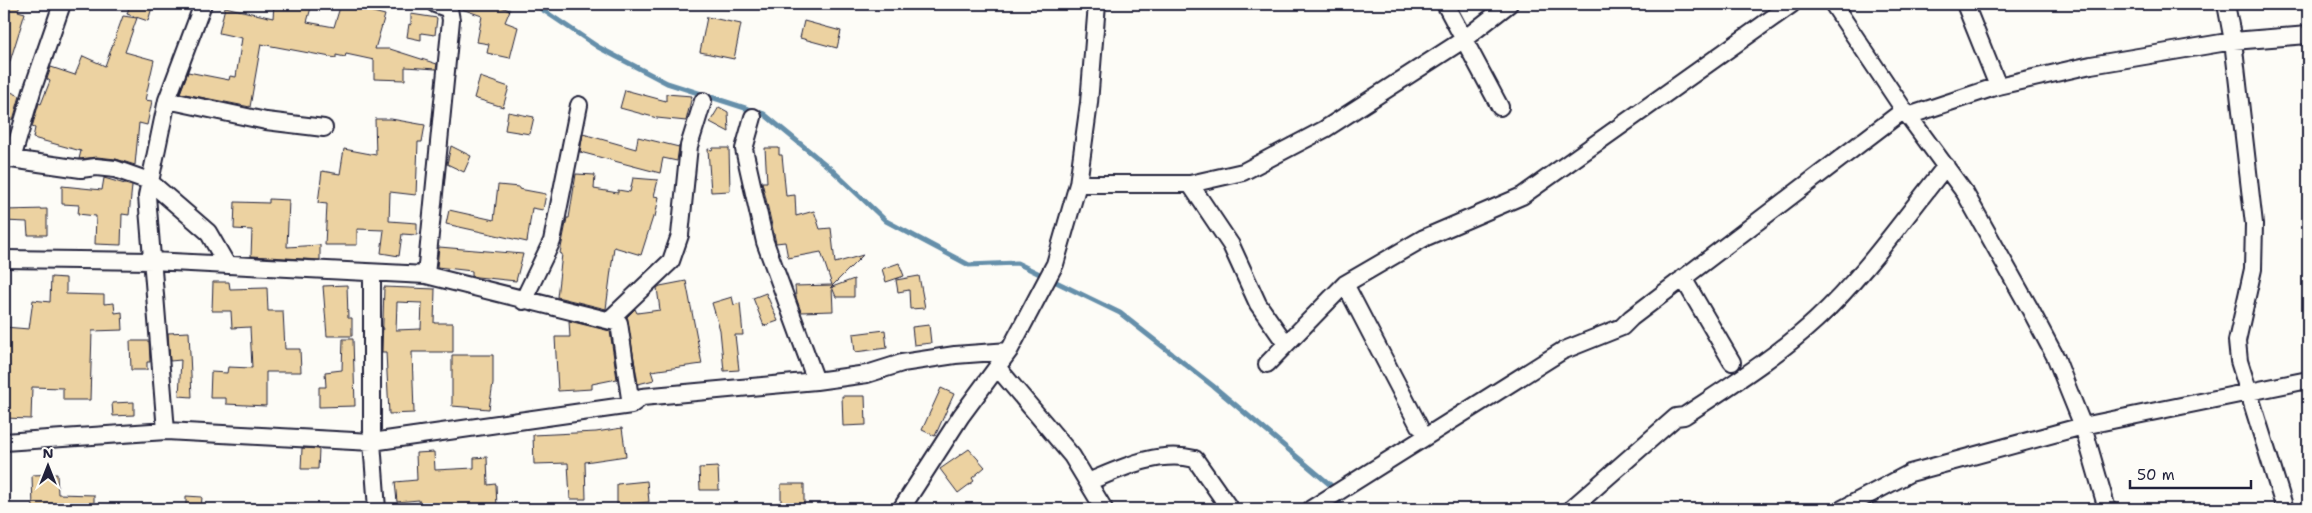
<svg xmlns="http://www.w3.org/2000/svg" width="2312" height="513" font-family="'Shantell Sans',sans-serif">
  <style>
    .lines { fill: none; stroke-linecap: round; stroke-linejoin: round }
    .stream { stroke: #658faa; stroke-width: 5 }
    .building { fill: #ecd2a1; stroke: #22223b; fill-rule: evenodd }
    .minor-casing { stroke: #22223b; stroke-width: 20 }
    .minor { stroke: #fdfcf7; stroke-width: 16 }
  </style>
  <rect width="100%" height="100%" fill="#fdfcf7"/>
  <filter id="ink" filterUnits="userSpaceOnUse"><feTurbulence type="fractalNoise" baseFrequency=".02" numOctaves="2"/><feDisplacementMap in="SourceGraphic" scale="10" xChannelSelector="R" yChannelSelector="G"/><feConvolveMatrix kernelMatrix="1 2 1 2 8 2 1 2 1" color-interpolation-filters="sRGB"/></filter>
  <g filter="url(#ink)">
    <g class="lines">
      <path class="stream" d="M534 4 598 47 667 83 764 114 831 169 886 221 969 265 1017 263 1120 313 1213 386 1334 488 1342 509"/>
    </g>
    <path class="building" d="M4 4H20L18 11 25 13 7 71H4Z
      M130 4H153L148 21 127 14Z
      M274 4H312L307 22 334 27 341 4 385 15 375 49H390L437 64 436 69 405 67V80L374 79V60L346 54 345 57 336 55V58L261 44 250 107 180 93 188 72 229 80 230 76 236 77 242 38 219 33 225 7 273 18Z
      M457 4H491L510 10 505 22 518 27 510 58 487 53 489 44 477 42 482 16 459 8Z
      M411 14 437 18 435 35 421 33V40L407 37 409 24 411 25Z
      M123 16 137 18 125 52 154 60 145 100 152 101 147 125 139 123 135 165 116 159 97 157 79 159 81 151 33 138 35 128 32 127 39 103 41 104 50 81 47 79 51 67 75 75 83 56 105 66Z
      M707 17 741 24 734 59 700 52Z
      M804 21 841 31 837 48 800 38Z
      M480 77 509 87 503 107 474 98Z
      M4 89 20 96 13 120 4 116Z
      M625 90 666 101V94L692 96 686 121 657 118 620 108Z
      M719 107 728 112 729 132 710 122Z
      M508 112 534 117 530 134 505 130Z
      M375 119H391L425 125 422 142H418L416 195 390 192 389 221 417 223V235L402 234 399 256 381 253 384 230 357 229V245H325L327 204 318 203 322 171 340 174 344 149 376 155Z
      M583 134 636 149 638 137 679 147 677 161 663 158 660 173 580 152Z
      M451 146 471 156 464 172 447 164Z
      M713 148H729L730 191 711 192 708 149 712 150Z
      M765 148H779V155H782L786 196 795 195 796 216 814 211 820 229 831 228 835 263 863 255 830 288 832 287 833 311 801 312 796 297 795 286 832 285 821 252 788 258 785 242 776 243 762 182H767Z
      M576 174 595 175 594 189 618 193V190L630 192 633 178 658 180 654 196 659 197 655 217H653L641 255 614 247 606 309 557 297 562 254 560 253 567 218H569Z
      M104 178 132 186 129 215 122 214 121 245 95 244 96 216 78 214 79 205 62 204V186L102 190Z
      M498 185 519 187V189L546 194 543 210 532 208 527 242 446 224 449 210 494 220Z
      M269 199 289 200 287 247 320 245V260L251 256 252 230 234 229 235 202 269 203Z
      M47 209V235H28L27 222 4 221V210Z
      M439 247 523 254 516 281 477 277 472 276V271L437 267Z
      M899 263 904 276 886 282 882 269Z
      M919 276 925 308 910 309 909 290 898 292 896 280Z
      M51 277 66 278V294L104 295V304L114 303 115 313 122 312 123 330 92 331 90 400H63V388L32 387 31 419 4 418V327L29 329 33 300 50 302Z
      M854 279V297H836L832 287Z
      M686 281 702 364 651 371 654 380 638 384 627 317 635 309 637 313 660 310 657 288 660 286Z
      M213 282H229L230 289 267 288 268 311H283L285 349H300L301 372H266V406L226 404V398H210L211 372 227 373 228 367 252 368 250 327 232 328 231 311H212Z
      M347 285 348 318H352V336H327L323 286Z
      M384 287 435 289 434 323H453V352H412L414 413 389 414 386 352H382ZM397 302 422 303 421 329 396 330Z
      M766 293 778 321 764 326 753 298Z
      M732 297 734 305 740 303 743 335H735L739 370 724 371 720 330 712 303Z
      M569 321 610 331 617 379 592 384V389L558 391 555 337H570Z
      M929 325 931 343 914 345 912 327Z
      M885 330 887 348 855 352 853 334Z
      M189 332 192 397 179 396 181 360 170 361 168 333Z
      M343 339H353L355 406 319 407V387H326L325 372 342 370Z
      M130 341H149L150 362H147V370H131Z
      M452 355H493V383L489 409 452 406Z
      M941 388 954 394 935 436 922 430Z
      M842 396H865L866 425 843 426Z
      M134 402V415L113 416 112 403Z
      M622 428 626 456 585 462 586 499H570L568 463 534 464 533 435 596 432Z
      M302 448 319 449 318 469H301Z
      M969 449 985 467 972 478 974 481 958 493 940 469Z
      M434 452 435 470 474 468V458L487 457 488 485 496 484 497 509H420L419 500 397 502 395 482 417 480 416 453Z
      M718 467 719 490H700L699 468Z
      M57 474 58 494 94 495V509H33L32 475Z
      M647 481 649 502 617 505V484Z
      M781 484H804V505L781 504Z
      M186 496 202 497 201 509H186Z"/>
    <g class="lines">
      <g class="minor-casing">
        <path id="minor" d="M1445 4 1500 107
          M1833 4 1904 110 1965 193 2030 309 2056 358 2068 389 2083 426 2107 509
          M1965 4 1998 86
          M2226 4 2233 41 2254 224 2253 269 2237 341 2239 361 2285 509
          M167 100 266 121 324 128
          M1908 116 1998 86 2091 65 2233 41 2308 35
          M753 117 744 149 765 242 816 381
          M4 158 81 169 96 167 115 169 149 181 208 232 227 265
          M12 159 33 88 62 4
          M1078 184H1190L1243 172 1325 129 1463 40 1509 4
          M1190 184 1231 245 1258 304 1286 344
          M4 259 152 261 426 275 619 323 631 405
          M372 273V442L377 509
          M426 275 451 20 449 9 435 4
          M1683 278 1732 362
          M1345 284 1419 426
          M523 301 552 241 579 105
          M609 320 671 261 680 235 689 146 703 101
          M1267 364 1345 284 1424 238 1522 196 1792 4
          M997 367 1072 456 1104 509
          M166 431 147 196 167 100 203 4
          M4 442 166 431 372 442 631 405 642 397 816 381 867 374 902 363 955 355 1009 351
          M1088 482C1122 468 1157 450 1195 459L1230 509
          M901 509 961 416 1009 351 1055 264 1078 184 1089 103 1097 4
          M1311 509 1562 351 1622 327 1631 318 1904 110
          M1571 509 1676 417 1684 416C1729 386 1776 357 1816 320 1865 275 1904 218 1946 166
          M1842 509 1910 473 2083 426 2308 380"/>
      </g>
      <use href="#minor" class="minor"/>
    </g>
  </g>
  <rect width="2312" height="513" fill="none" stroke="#fdfcf7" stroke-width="20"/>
  <rect x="10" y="10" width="2292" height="493" fill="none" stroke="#22223b" stroke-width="2" filter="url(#ink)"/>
  <g transform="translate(48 466)" stroke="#fdfcf7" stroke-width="4" paint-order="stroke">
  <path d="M0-4L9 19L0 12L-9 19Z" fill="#22223b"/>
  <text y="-8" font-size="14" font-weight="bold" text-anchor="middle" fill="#22223b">N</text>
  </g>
  <path d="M2130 480v8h121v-8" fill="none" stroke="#22223b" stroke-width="2.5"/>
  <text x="2137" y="480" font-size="15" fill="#22223b" stroke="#fdfcf7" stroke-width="4" paint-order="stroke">50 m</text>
</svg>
